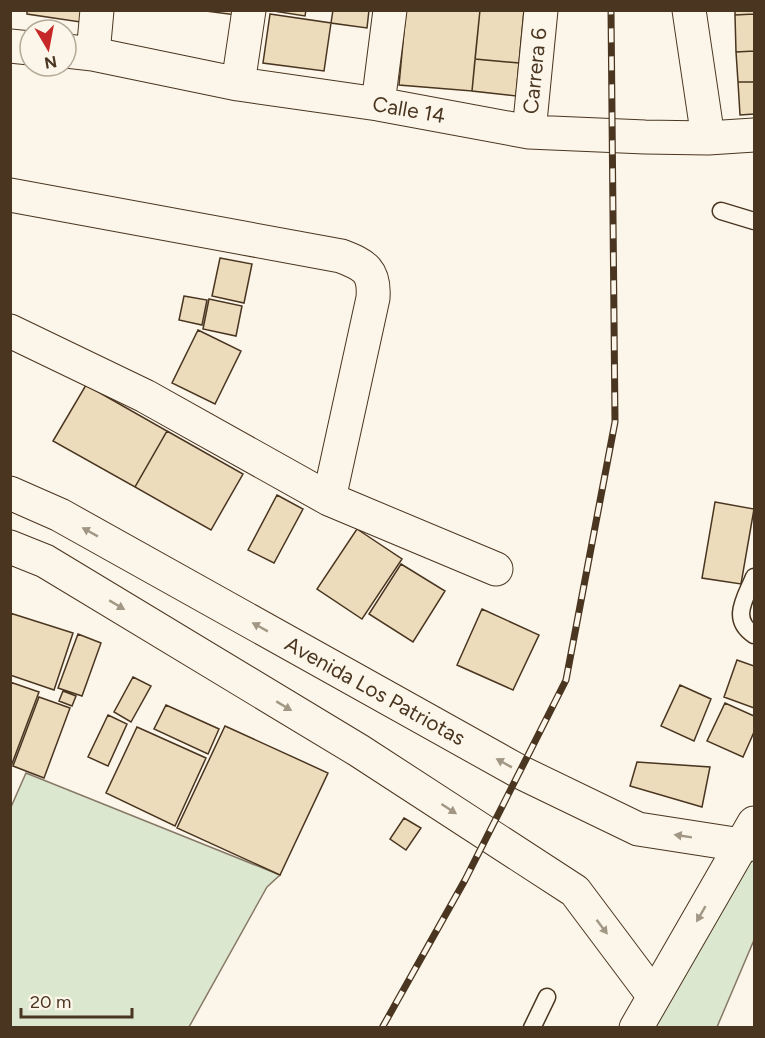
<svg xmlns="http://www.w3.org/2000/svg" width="765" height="1038" font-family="Figtree,sans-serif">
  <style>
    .green { fill: #dce7d0; stroke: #887966; stroke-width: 1.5 }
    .building { fill: #ecdcbc; stroke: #4a3520; stroke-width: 1.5 }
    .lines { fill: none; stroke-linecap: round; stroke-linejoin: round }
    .lane-casing { stroke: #4a3520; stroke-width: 19 }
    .street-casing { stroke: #4a3520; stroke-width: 35 }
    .secondary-casing { stroke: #4a3520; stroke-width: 35 }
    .primary-casing { stroke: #4a3520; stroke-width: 35 }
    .lane { stroke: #fbf6e9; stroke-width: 16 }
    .street { stroke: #fbf6e9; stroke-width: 33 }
    .secondary { stroke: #fbf6e9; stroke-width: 33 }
    .primary { stroke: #fbf6e9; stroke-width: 33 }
    .rail-casing { stroke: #4a3520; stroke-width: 7 }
    .rail { stroke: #fbf6e9; stroke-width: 4.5; stroke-dasharray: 14; stroke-linecap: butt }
    .oneway { fill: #a29684 }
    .labels { text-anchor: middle; stroke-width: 4.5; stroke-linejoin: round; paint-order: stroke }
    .street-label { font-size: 21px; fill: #4a3520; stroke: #fbf6e9 }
  </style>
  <rect width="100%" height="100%" fill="#fbf6e9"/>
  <path class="green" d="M26 773 280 875 267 887 189 1027H11V807Z
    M754 860V940L717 1027 652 1028 743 866Z"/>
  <path class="building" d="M27 10H88L87 23 27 14Z
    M198 10H236V15Z
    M267 10H306L305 16Z
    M333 10H369L367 28 331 23Z
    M406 10H480L472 91 399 85Z
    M480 10H524L519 63 475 59Z
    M735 10H754V14L735 15Z
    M270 14 331 23 324 71 263 63Z
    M754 14V51L736 52 735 15Z
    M754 51V82H738L736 52Z
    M475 59 519 63 516 96 472 91Z
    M738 82H754V114L740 115Z
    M220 258 252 264 244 303 212 296Z
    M184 296 207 300 202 325 179 320Z
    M209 299 242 306 236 336 203 329Z
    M198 330 241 351 215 404 172 383Z
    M86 385 167 431 135 487 53 441Z
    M167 431 243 474 211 530 135 487Z
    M277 495 303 509 274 563 248 550Z
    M715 502 754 509 741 584 702 578Z
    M357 529 402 559 362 619 317 589Z
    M401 564 445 591 413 642 369 614Z
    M482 609 539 635 513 690 457 665Z
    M10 613 73 633 54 690 10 675Z
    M78 634 101 643 82 696 58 688Z
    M737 660 754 666V708L724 697Z
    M133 677 151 686 131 722 114 712Z
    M10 682 39 692 10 769Z
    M680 685 711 699 694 741 661 726Z
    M63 691 76 696 72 706 59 701Z
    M39 697 70 708 44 778 13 766Z
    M725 703 754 716V732L743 757 707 741Z
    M166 705 219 729 208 754 154 729Z
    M108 715 127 724 108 766 88 757Z
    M225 726 328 773 280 875 177 828Z
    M137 727 206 758 175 826 106 793Z
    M637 762 710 767 702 807 630 786Z
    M404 818 421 828 406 850 390 839Z"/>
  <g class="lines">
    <g class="lane-casing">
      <path id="lane" d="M721 211 754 221
        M754 577C745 599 730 619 754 635
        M532 1028 547 997"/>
    </g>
    <g class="street-casing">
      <path id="street" d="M689 10 708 138
        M10 46 30 48
        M66 51 93 54 238 84 378 104 529 132 645 137 708 138 754 135
        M93 54 97 10
        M238 84 249 10
        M378 104 390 10
        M529 132 541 10
        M10 195 341 256C365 265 375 271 373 298L329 499 496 569
        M10 331 145 396 329 499"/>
    </g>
    <g class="secondary-casing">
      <path id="secondary" d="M10 493 60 515 520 772 638 829 741 845 754 844
        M10 547 45 561 358 750 575 891 653 995"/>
    </g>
    <g class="primary-casing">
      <path id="primary" d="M636 1028 754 823"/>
    </g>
    <use href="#lane" class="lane"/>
    <use href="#street" class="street"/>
    <use href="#secondary" class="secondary"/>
    <use href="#primary" class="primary"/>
    <g class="rail-casing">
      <path id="rail" d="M382 1028 465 880 566 680 615 422 611 10"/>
    </g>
    <use href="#rail" class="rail"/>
  </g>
  <defs><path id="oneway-solid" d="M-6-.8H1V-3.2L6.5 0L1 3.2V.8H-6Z" transform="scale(1.5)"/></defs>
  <g class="oneway">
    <use href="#oneway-solid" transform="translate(90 532) rotate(-151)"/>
    <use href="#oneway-solid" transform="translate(117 605) rotate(31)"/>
    <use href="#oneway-solid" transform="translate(260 627) rotate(-151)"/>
    <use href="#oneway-solid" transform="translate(284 706) rotate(31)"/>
    <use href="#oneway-solid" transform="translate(504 763) rotate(-151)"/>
    <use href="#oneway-solid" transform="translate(449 809) rotate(33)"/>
    <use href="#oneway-solid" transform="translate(683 836) rotate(-171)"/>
    <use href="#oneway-solid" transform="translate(701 914) rotate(120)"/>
    <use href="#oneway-solid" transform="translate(602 927) rotate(53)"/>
  </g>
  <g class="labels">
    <g class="street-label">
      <text transform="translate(535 71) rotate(-84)" y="7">Carrera 6</text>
      <text transform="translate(409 110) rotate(10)" y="7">Calle 14</text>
      <text transform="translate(375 691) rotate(29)" y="7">Avenida Los Patriotas</text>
    </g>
  </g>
  <rect width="765" height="1038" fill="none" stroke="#4a3520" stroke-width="24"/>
  <g transform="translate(48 48) rotate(170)"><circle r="28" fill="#fbf6e9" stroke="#b4a999" stroke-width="1.5"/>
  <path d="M0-4.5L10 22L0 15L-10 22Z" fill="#c62828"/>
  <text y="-9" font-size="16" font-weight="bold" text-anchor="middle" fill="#4a3520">N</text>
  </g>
  <path d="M21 1008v9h111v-9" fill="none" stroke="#4a3520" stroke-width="3"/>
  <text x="30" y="1008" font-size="18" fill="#4a3520" stroke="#fbf6e9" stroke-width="4.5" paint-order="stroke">20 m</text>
</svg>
